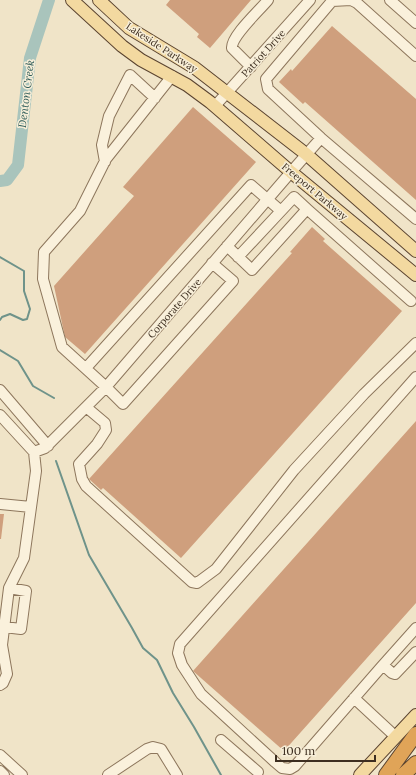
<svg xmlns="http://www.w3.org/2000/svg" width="416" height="775" font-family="Lora,serif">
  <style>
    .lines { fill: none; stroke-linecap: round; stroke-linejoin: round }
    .stream { stroke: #6f938a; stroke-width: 2 }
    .river { stroke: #a9c4bc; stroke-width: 12 }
    .building { fill: #cf9f7d }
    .minor-casing { stroke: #8d765c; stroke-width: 12 }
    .major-casing { stroke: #5b4430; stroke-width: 14 }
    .highway-casing { stroke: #5b4430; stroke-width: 16 }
    .minor { stroke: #faf1dc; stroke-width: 10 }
    .major { stroke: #f3d9a0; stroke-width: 12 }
    .highway { stroke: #e0a458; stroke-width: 14 }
    .labels { text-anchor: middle; stroke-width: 3; stroke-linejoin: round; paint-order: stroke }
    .street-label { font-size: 10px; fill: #3d2e20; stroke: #f7eed8 }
    .water-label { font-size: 11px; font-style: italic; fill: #2f5d5a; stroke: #f7eed8 }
  </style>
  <rect width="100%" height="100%" fill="#f0e4c8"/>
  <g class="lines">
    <path class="stream" d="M0 257 24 271V291L30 309 27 319 23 320 10 314 2 317 0 320
      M0 350 18 361 33 386 54 398
      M56 461 89 555 132 628 143 648 157 660 173 693 194 727 221 775"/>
    <path class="river" d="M0 181 7 180 18 165 30 58 49 0"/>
  </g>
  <path class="building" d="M170 0H251L210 48 197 37 199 34 166 5Z
    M332 26 416 99V200L305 102 303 104 279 82 291 69 292 71Z
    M193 107 256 162 85 354 65 337 54 286 134 196 123 187Z
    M312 227 325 239 323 241 402 311 181 558 103 488 101 490 89 479 292 253 290 252Z
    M416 421V603L284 751 193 671Z
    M0 514H4L1 539H0Z"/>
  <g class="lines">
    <g class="minor-casing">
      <path id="minor" d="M390 0 416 23
        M416 56 357 3 351 0 332 1 266 79 268 89 321 138 416 219
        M251 67 232 48C231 36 260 10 268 0
        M172 76 106 159 80 211 44 252 43 279 62 347 106 387 123 404 233 281 212 263
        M215 106 310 0
        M105 162 102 145 109 116 130 75 155 98
        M307 209 411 301
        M238 257 281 211
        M86 368 251 185 281 211 294 197 307 209 252 270 227 246
        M416 377 180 644 178 653 182 665 201 694 275 762 282 768 290 769 295 766 383 665 392 673 395 674 416 652
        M0 390 48 446
        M86 407 105 423 106 430 97 444 79 464 82 479 86 486 192 582 197 583 216 569 294 470 364 394 416 343
        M0 415 34 452 36 471 24 558 9 588 2 645 7 674 3 683 0 685
        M34 452 45 448 106 387 291 172 321 138
        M0 504 31 507
        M4 627 21 629 26 591 9 588
        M383 665 416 628
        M354 698 396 737
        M221 740 258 772
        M0 755 22 775
        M0 771 4 775
        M108 775 147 749 153 747 161 749 177 775"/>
    </g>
    <g class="major-casing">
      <path id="major" d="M72 0 122 46 141 60 187 85 210 102 291 172 416 275
        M99 0 129 28 195 68 306 154 416 251
        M360 775 416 715"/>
    </g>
    <g class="highway-casing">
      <path id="highway" d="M386 775 416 734
        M403 775 416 763"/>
    </g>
    <use href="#minor" class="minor"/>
    <use href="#major" class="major"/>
    <use href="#highway" class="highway"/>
  </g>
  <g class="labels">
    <g class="street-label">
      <text transform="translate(162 47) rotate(33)" y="4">Lakeside Parkway</text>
      <text transform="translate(263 53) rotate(-48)" y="4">Patriot Drive</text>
      <text transform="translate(315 191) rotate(40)" y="4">Freeport Parkway</text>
      <text transform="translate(174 308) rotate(-49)" y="4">Corporate Drive</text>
    </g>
    <g class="water-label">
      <text transform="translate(26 94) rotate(-83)" y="4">Denton Creek</text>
    </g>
  </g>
  <path d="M276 755v6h99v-6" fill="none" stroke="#3d2e20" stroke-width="2"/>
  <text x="282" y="755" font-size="12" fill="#3d2e20" stroke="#f7eed8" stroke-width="3" paint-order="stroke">100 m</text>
</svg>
